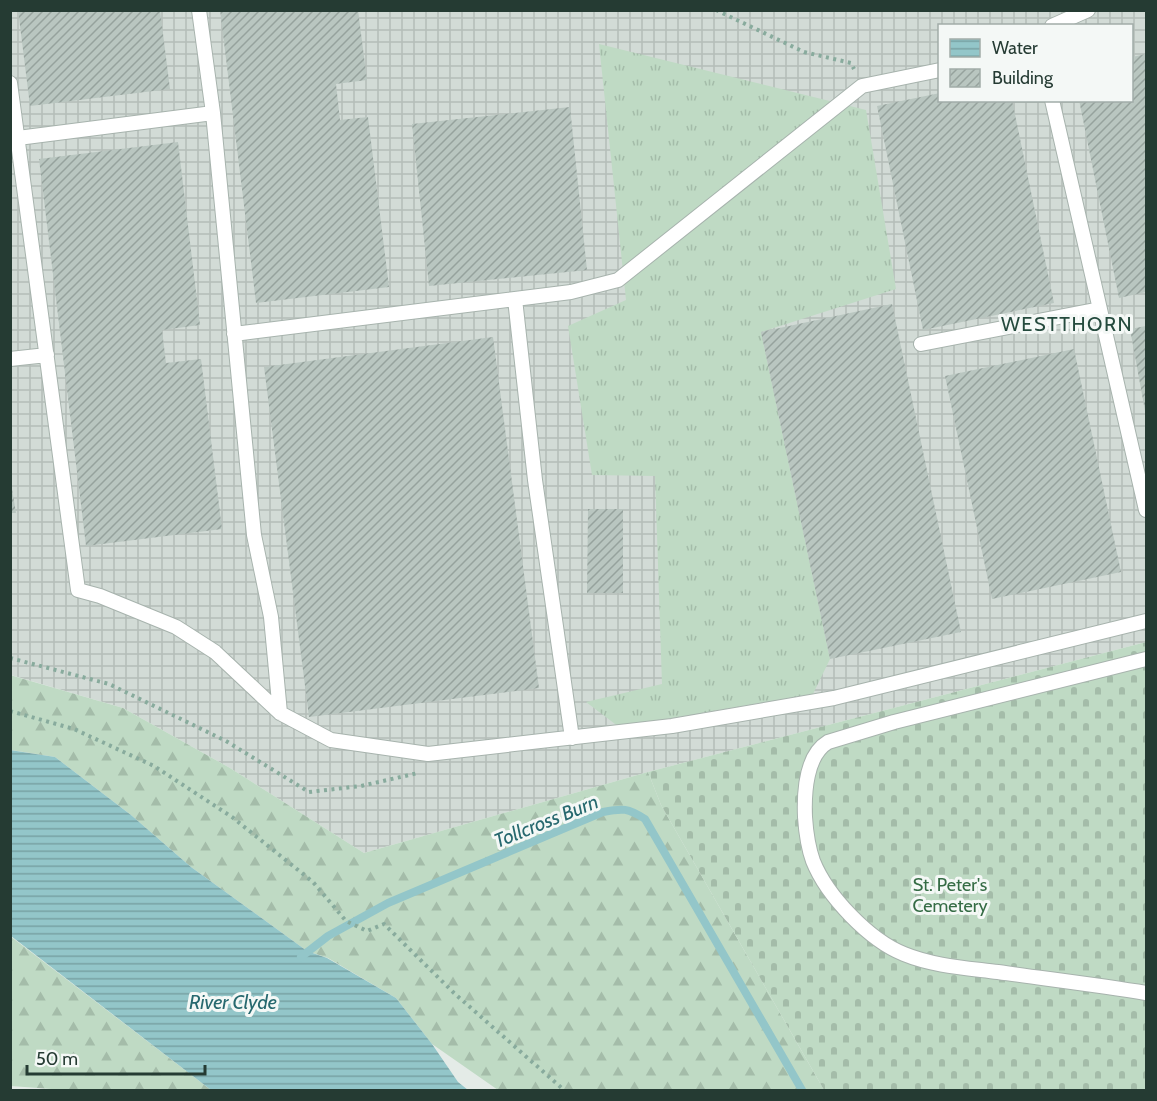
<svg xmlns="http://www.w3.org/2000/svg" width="1157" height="1101" font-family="Cabin,sans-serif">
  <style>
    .industrial { fill: url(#industrial-grid); fill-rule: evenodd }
    .grass { fill: url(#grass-tufts) }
    .forest { fill: url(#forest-firs) }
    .cemetery { fill: url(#cemetery-stones) }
    .water { fill: url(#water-rules) }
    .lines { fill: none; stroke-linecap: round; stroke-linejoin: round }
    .stream { stroke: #93c6c9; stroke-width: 8 }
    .building { fill: url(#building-hatch) }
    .lane-casing { stroke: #a7b3ad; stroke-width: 16 }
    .path { stroke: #88ab9d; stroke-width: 4; stroke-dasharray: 3 4.5; stroke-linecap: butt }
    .lane { stroke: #fff; stroke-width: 14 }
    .labels { text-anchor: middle; stroke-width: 6; stroke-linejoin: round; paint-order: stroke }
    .park-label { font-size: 18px; fill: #356c45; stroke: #f4f8f6 }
    .neighbourhood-label { font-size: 20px; letter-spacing: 1.5px; fill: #244a3d; stroke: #f4f8f6 }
    .water-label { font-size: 20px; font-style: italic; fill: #27696f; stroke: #f4f8f6 }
  </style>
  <defs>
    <pattern id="industrial-grid" width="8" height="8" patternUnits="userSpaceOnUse" patternTransform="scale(1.5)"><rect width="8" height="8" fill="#d2dbd6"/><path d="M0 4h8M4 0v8" fill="none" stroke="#b4bdb8"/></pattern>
    <pattern id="grass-tufts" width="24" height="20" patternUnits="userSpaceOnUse" patternTransform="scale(1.5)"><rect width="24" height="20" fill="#bfdac4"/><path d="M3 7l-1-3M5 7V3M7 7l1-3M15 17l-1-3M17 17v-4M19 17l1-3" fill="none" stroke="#a4bca9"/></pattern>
    <pattern id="forest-firs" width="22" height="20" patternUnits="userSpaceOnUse" patternTransform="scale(1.5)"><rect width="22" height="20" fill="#bfdac4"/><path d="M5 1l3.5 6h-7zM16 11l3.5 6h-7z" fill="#a4bca9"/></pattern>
    <pattern id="cemetery-stones" width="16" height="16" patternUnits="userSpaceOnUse" patternTransform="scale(1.5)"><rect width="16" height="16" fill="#bfdac4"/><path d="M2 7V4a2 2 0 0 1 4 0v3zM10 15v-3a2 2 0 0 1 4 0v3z" fill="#a4bca9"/></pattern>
    <pattern id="water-rules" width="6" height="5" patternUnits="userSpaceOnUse" patternTransform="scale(1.5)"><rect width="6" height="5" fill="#93c6c9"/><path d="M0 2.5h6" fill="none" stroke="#78a2a4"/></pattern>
    <pattern id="building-hatch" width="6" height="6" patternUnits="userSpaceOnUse" patternTransform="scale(1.5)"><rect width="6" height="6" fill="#b9c6c0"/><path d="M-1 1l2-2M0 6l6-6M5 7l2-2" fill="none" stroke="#96a29d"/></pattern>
  </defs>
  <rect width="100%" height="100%" fill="#e4ebe7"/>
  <path class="industrial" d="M10 11H1146V642L648 772 364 853 230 768 123 708 11 675ZM940 26H1132V100H940Z"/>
  <path class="grass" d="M599 44 866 110 896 289 761 332 830 659 813 694 619 727 586 702 662 684 655 476 592 475 568 326 626 300Z"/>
  <path class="forest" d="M10 675 123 708 230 768 364 853 648 772 661 805 824 1090H498L432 1044 396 998 328 958 307 951 191 867 131 815 55 757 11 750Z
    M10 936 211 1090H65L11 1086Z"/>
  <path class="cemetery" d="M1146 642V1090H824L661 805 648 772Z"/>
  <path class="water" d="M10 750 55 757 131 815 191 867 307 951 327 958 396 998 432 1044 458 1082 468 1090H211L11 936Z"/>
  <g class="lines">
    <path class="stream" d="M301 957 328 936 388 903 603 812C623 808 628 808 645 819L802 1090"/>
  </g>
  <path class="building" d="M18 10H160L170 89 30 106Z
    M220 10H358L367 80 336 84 340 120 368 117 389 287 256 303Z
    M1146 54V292L1119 298 1079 100H1132V57Z
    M940 93V100H1012L1054 303 923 330 877 106Z
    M570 107 587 270 429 286 412 124Z
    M178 142 200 325 162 330 166 363 201 359 222 529 86 546 39 159Z
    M892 304 961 632 830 659 761 332Z
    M1146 326V411H1145L1130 329Z
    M493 337 539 688 309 717 264 367Z
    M1074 349 1121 572 992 599 945 376Z
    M10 477 16 513H10Z
    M588 509H623V593H587Z"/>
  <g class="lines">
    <g class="lane-casing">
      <path id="lane" d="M199 10 213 113 254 535 271 617 280 713
        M1052 26 1088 10
        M10 83 78 590 100 596 176 627 215 652 280 713 331 740 428 754 672 726 834 698 1146 621
        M1052 100 1146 510
        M18 138 213 113
        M515 299 535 480 572 738
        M234 334 571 292 618 280 862 86 940 70
        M921 344 1100 309
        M10 359 47 355
        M1146 659 894 722 828 742C806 755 804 793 805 817 806 832 808 847 813 861 827 896 869 940 904 954 933 966 967 968 998 972 1047 979 1097 985 1146 993"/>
    </g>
    <path class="path" d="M716 10 804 52 851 63 854 69
      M10 658 109 684 226 741 309 792 361 786 418 773
      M10 711 74 729 154 766 232 817 313 882 346 921 367 931 384 924 454 993 564 1090"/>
    <use href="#lane" class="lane"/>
  </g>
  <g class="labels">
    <g class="park-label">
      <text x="950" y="891">St. Peter's<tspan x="950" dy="21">Cemetery</tspan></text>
    </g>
    <g class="neighbourhood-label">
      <text x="1067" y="331">WESTTHORN</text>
    </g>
    <g class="water-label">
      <text transform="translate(546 821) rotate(-22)" y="7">Tollcross Burn</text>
      <text x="233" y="1009">River Clyde</text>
    </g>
  </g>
  <rect width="1157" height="1101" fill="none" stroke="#253b33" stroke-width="24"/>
  <rect x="938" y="24" width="195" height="78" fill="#f4f8f6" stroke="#a1aca8" stroke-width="1.5"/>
  <rect x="950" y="39" width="30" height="18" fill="url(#water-rules)" stroke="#a1aca8" stroke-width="1.5"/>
  <text x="992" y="54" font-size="18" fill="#253b33">Water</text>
  <rect x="950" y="69" width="30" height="18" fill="url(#building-hatch)" stroke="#a1aca8" stroke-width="1.5"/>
  <text x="992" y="84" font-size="18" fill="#253b33">Building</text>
  <path d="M27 1065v9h178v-9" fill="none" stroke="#253b33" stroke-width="3"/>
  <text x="36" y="1065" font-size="18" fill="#253b33" stroke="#f4f8f6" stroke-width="4.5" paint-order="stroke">50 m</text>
</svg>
